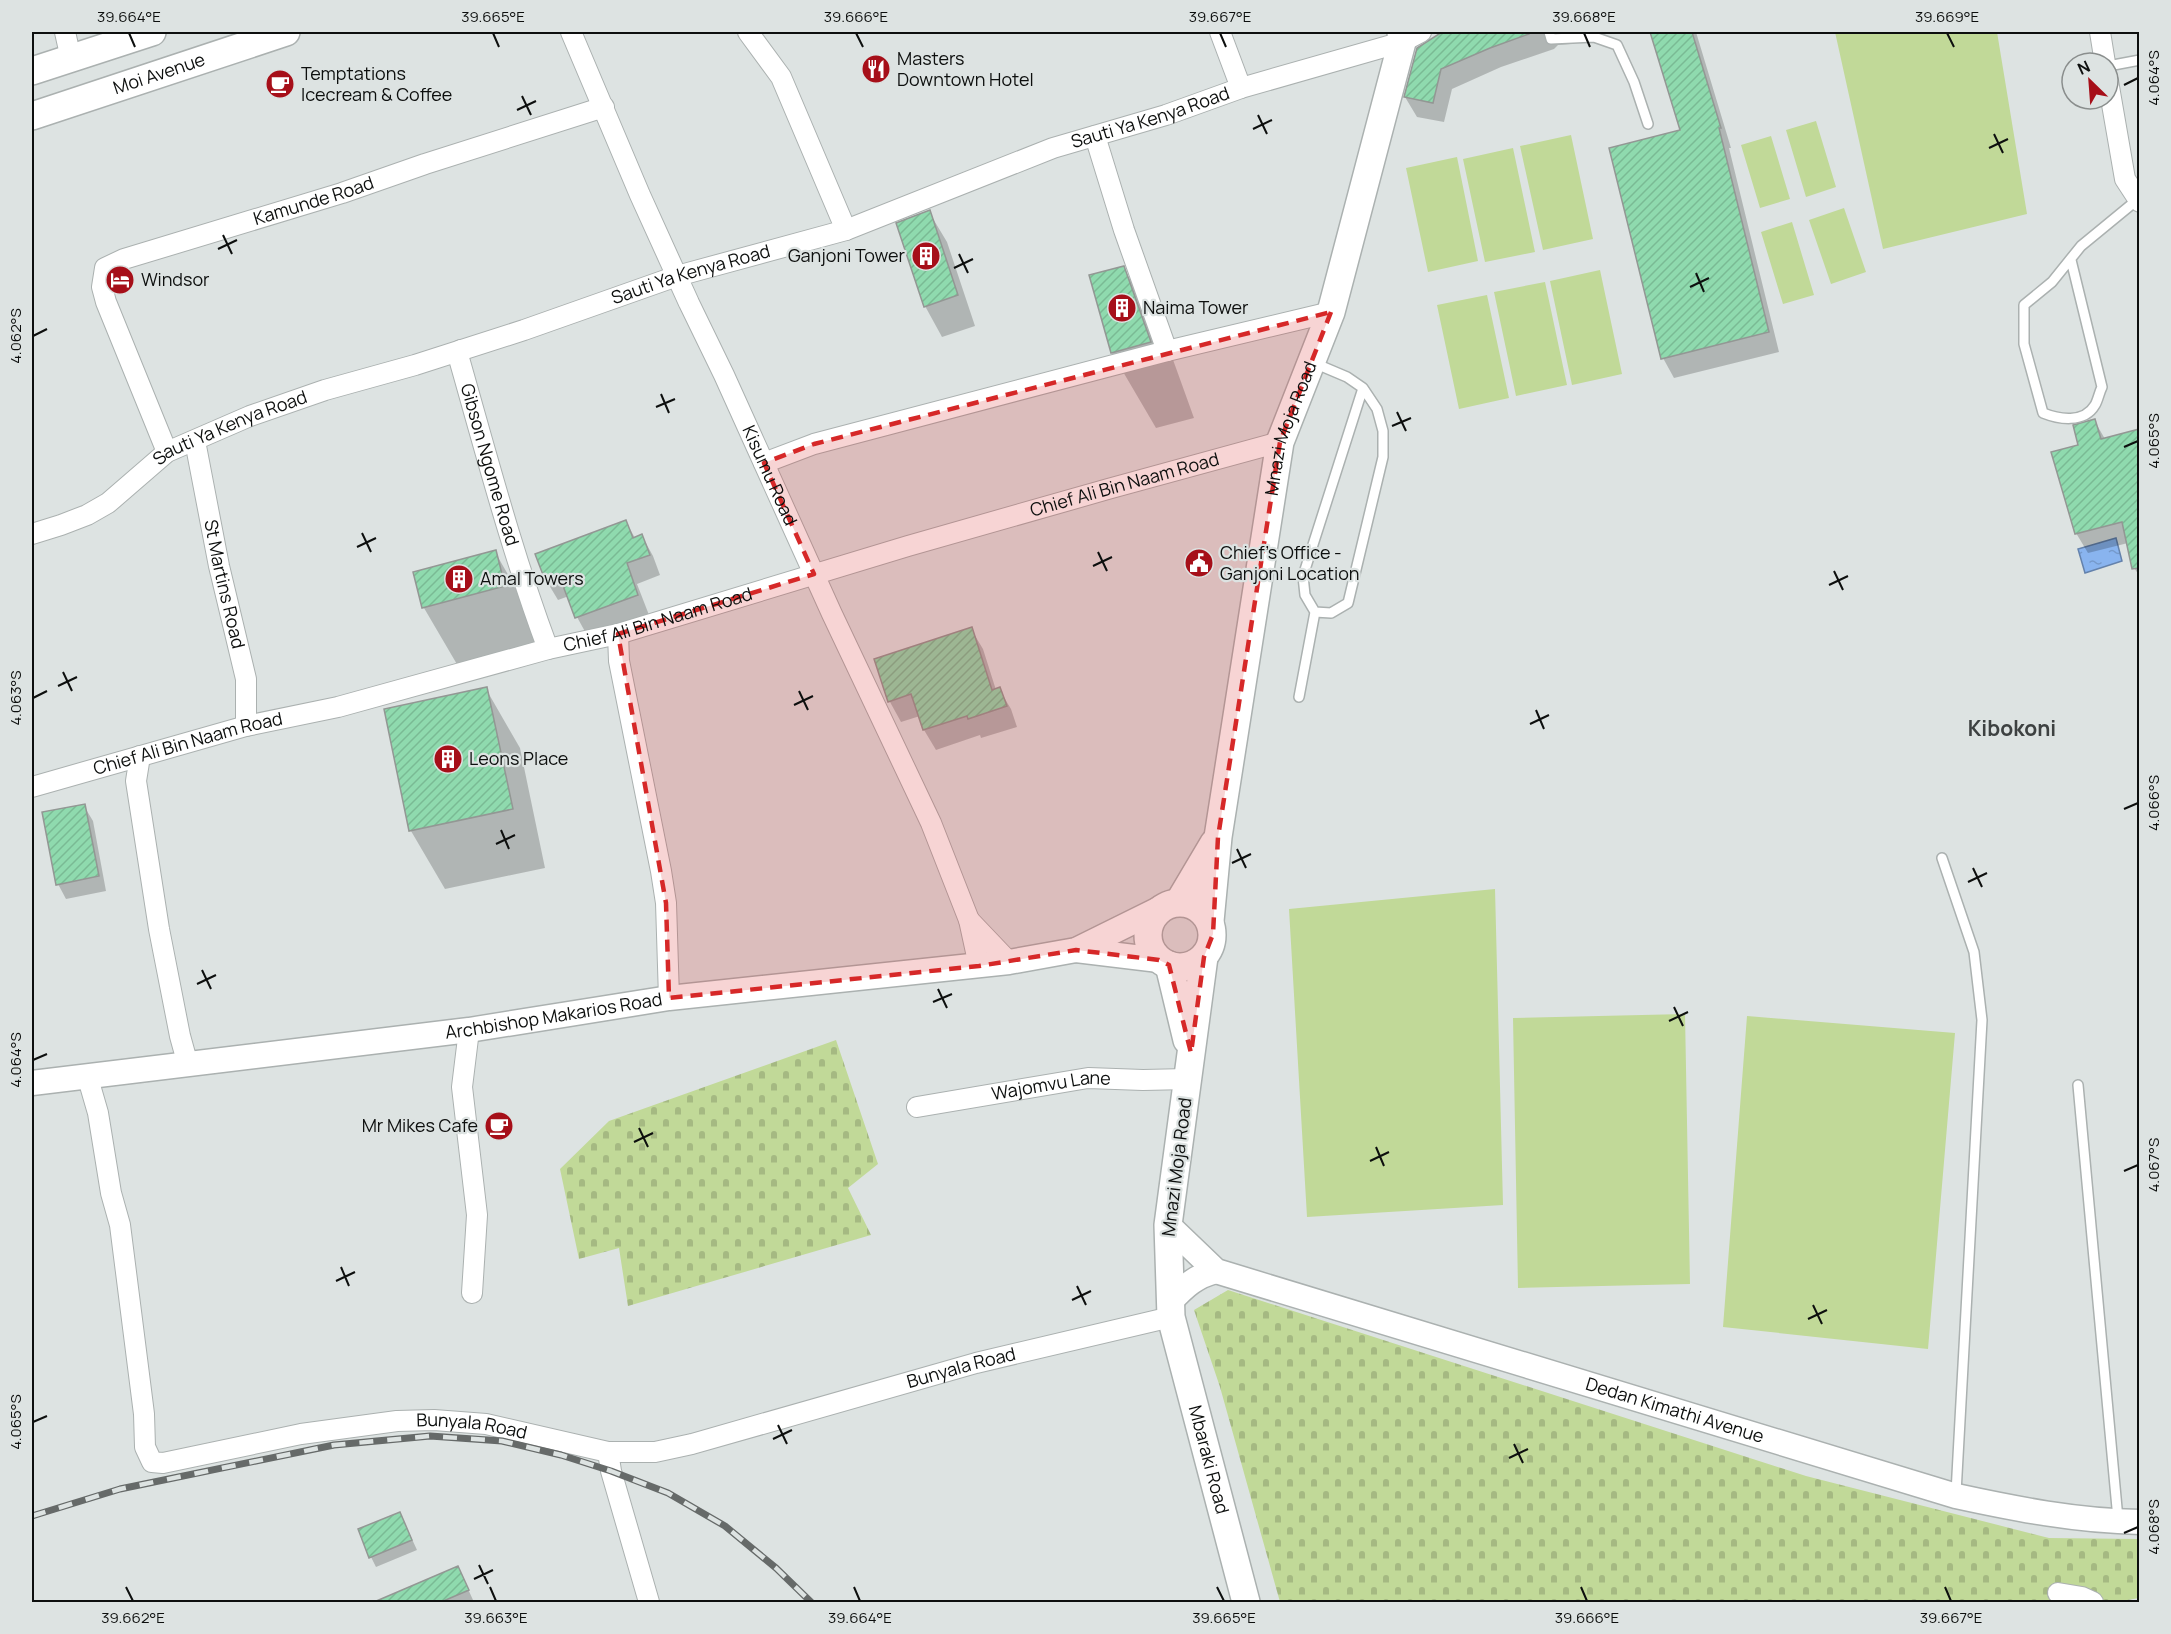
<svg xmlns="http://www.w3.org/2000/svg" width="2171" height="1634" font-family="Manrope,sans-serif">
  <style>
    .cemetery { fill: url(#cemetery-stones) }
    .pitch { fill: #c1d998 }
    .water { fill: url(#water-ripples); stroke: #6482ac; stroke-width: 1.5 }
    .shadow { fill: #0003 }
    .building { fill: url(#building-hatch); stroke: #939794; stroke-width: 1.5 }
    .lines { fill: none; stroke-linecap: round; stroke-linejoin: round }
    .service-casing { stroke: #abb1b0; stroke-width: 12 }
    .minor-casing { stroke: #abb1b0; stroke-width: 22 }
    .tertiary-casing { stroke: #abb1b0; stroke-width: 27 }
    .secondary-casing { stroke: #abb1b0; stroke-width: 30 }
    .service { stroke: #fff; stroke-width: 9 }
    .minor { stroke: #fff; stroke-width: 20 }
    .tertiary { stroke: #fff; stroke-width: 24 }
    .secondary { stroke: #fff; stroke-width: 27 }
    .rail-casing { stroke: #666a69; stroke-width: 7 }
    .rail { stroke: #dde3e2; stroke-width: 4.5; stroke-dasharray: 14; stroke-linecap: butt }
    .marked { fill: #d62828; fill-opacity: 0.2; stroke: #d62828; stroke-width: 4.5; stroke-dasharray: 12 8; stroke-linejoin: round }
    .ticks { fill: none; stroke: #0d0f0e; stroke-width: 2 }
    .labels { text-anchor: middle; stroke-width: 4.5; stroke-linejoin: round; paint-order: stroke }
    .poi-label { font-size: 18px; fill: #0d0f0e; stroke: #dde3e2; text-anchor: start }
    .street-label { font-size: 18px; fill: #0d0f0e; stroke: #dde3e2 }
    .quarter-label { font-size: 21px; font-weight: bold; fill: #3d4141; stroke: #dde3e2 }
    .neatline { fill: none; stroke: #0d0f0e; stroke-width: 2 }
    .ticks-label { font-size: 15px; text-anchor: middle; fill: #0d0f0e }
  </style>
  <defs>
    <pattern id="cemetery-stones" width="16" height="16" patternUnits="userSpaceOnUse" patternTransform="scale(1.5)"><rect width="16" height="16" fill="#c1d998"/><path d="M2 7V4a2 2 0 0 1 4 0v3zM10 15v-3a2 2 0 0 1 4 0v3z" fill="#a5b982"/></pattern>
    <pattern id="water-ripples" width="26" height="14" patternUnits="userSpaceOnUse" patternTransform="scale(1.5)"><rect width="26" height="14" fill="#89b4ef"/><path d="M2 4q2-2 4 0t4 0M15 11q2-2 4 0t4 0" fill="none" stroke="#759acc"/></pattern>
    <pattern id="building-hatch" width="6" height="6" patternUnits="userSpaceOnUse" patternTransform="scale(1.5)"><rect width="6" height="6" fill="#8fdaae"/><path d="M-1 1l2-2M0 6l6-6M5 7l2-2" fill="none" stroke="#7aba94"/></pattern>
  </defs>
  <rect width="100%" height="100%" fill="#dde3e2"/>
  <path class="cemetery" d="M836 1040 878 1164 848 1188 871 1235 628 1306 619 1248 579 1259 560 1169 609 1121Z
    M1228 1290 1806 1476 2049 1538 2139 1539V1598L2116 1602H1280L1220 1387 1194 1310Z"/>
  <path class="pitch" d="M1835 32H1997L2027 214 1883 249Z
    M1816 121 1836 187 1806 197 1786 130Z
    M1571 135 1593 239 1543 250 1520 146Z
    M1771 136 1790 199 1760 208 1741 145Z
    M1513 148 1535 252 1485 262 1463 159Z
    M1457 157 1478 261 1428 272 1406 168Z
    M1844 208 1866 272 1831 284 1809 220Z
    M1792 222 1814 295 1783 304 1761 232Z
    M1600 270 1622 374 1572 385 1550 281Z
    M1545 282 1567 385 1516 396 1494 292Z
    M1487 295 1509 398 1459 409 1437 305Z
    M1495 889 1503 1205 1307 1217 1289 909Z
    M1685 1014 1690 1284 1518 1288 1513 1018Z
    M1747 1016 1955 1033 1928 1349 1723 1327Z"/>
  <path class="water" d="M2116 538 2122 561 2085 573 2078 549Z"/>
  <path class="shadow" d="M1444 32H1613L1571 44 1558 45 1554 49 1501 67 1452 89 1444 122 1417 117 1405 97Z
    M1652 32H1696L1731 148H1729L1779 352 1674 378 1663 358 1682 132Z
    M929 212 947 242 975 326 942 337 925 306Z
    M1123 267 1167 343 1194 418 1156 428 1112 353Z
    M2094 420 2105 439 2138 431 2140 434V577L2133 566 2128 543 2088 553 2076 533 2080 446Z
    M626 522 635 538 642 536 653 556 660 575 637 584 649 615 588 637 577 617 569 596 558 600 546 580 537 555Z
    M495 552 529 611 538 645 458 666 424 608 415 573Z
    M971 629 983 649 996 690 999 689 1011 709 1017 727 981 738 980 735 936 750 924 730 920 716 901 722 890 702 876 660Z
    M486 689 520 748 545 868 445 889 411 831 386 710Z
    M84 806 93 821 106 891 66 899 58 884Z
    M400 1513 417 1550 376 1567 371 1557Z
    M463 1578 473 1600 468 1602H404L400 1593Z"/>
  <path class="building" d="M1442 32H1529V34L1490 48 1441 69 1433 103 1404 97 1417 48Z
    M1650 32H1692L1721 128H1719L1769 332 1661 359 1609 148 1680 130Z
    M930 210 958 295 924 307 896 223Z
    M1124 266 1151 342 1111 353 1089 275Z
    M2095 419 2101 439 2139 429V568L2132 569 2122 522 2075 534 2051 452 2078 445 2073 425Z
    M626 520 633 538 642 534 650 555 627 563 638 595 575 618 559 575 545 580 535 554Z
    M496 550 505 586 422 608 413 572Z
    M972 627 992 690 1000 687 1007 706 968 719 967 716 923 730 911 694 888 702 874 659Z
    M487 687 513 809 409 831 384 709Z
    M85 804 99 876 56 885 42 812Z
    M400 1512 412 1540 369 1558 358 1529Z
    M458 1566 469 1590 441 1602H374Z"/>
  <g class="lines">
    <g class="service-casing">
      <path id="service" d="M1549 32 1551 39 1594 37 1617 45 1634 82 1648 124
        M2108 66 2140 60
        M2071 260 2102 387C2099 393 2098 400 2095 405 2084 424 2058 419 2043 413L2024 344V305L2052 282 2081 246 2137 200
        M1314 363 1347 377 1363 388
        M1363 388 1377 409 1383 431V457L1348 603 1331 613 1315 612 1305 595 1303 576Z
        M1299 697 1315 612
        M1942 858 1974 952 1982 1020 1956 1493
        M2078 1085 2118 1519"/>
    </g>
    <g class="minor-casing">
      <g id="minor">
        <path d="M65 32 71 59"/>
        <path id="s1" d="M571 32 640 195 689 303 724 375 832 614 931 823 969 920 979 966"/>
        <path d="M748 32 781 77 846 230"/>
        <path d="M1220 32 1241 88"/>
        <path d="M2100 32 2105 63"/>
        <path d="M2108 81 2125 179 2140 202"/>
        <path d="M1095 136 1124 230 1167 351"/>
        <path id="s2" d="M461 350 458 355C486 453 512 553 548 649"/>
        <path id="s3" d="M195 441 219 566 246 679V726"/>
        <path id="s4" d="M167 452 106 302 102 287 105 268 124 259 342 193 425 164 604 107"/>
        <path d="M764 463 814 444 1167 351 1331 312"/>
        <path id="s5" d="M32 534 61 525 87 515 108 503 167 452 250 416 325 390 415 365 524 330 677 276 846 230 1053 148 1166 115 1241 88 1402 42 1421 32"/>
        <path d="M618 634 619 661 661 871 666 903 669 998"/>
        <path d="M140 756 136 781 159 929 180 1036 188 1065"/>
        <path id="s6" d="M32 787 246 726 338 707 548 649 618 634 908 546 1108 489 1280 442"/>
        <path d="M969 920 1009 962"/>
        <path d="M469 1030 462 1087 477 1215 472 1293"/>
        <path id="s7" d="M87 1075 98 1113 111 1193 120 1225 144 1414 145 1447 152 1462 163 1463 301 1434 397 1421 434 1420 486 1424 608 1452H655L692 1444 976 1363 1171 1317"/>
        <path id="s8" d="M917 1107 1088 1078 1143 1080 1188 1079"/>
        <path d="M608 1452 611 1471 649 1602"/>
        <path d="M2058 1593 2082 1597 2093 1602"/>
      </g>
    </g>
    <g class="tertiary-casing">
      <g id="tertiary">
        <path d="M1076 950 1159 960"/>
        <path id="s9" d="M32 1083 469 1030 669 998 1009 962 1076 950 1161 908"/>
        <path id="s10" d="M1168 1225 1216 1271 1956 1496C2016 1509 2077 1521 2140 1522"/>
        <path d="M1171 1301C1185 1286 1196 1276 1216 1271"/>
      </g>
    </g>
    <g class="secondary-casing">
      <g id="secondary">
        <path d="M32 71 152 32"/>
        <path id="s11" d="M32 116 286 32"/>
        <path d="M1179 902 1214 843"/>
        <circle cx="1180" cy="935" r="32"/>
        <path id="s12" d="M1210 921 1218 837 1280 442 1331 312 1402 42 1401 32"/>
        <path id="s13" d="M1204 957 1168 1225 1171 1317 1246 1602"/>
        <path d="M1169 965 1187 1040"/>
      </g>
    </g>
    <use href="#service" class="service"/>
    <use href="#minor" class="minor"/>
    <use href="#tertiary" class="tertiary"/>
    <use href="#secondary" class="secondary"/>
    <g class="rail-casing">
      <path id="rail" d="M32 1516 120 1489 334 1445 430 1436 502 1441 561 1455 611 1471 668 1493 725 1526 776 1568 811 1602"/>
    </g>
    <use href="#rail" class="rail"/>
  </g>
  <path class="marked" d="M1331 312 1280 442 1218 837 1213 934 1204 957 1191 1053 1169 965 1159 960 1076 950 979 966 669 998 666 903 618 634 814 574 764 463 814 444Z"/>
  <path class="ticks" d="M129 33 135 47M493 33 499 47M856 33 863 47M1220 33 1226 47M1584 33 1590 47M1947 33 1954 47M2124 85 2138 78M522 96 531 115M517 110 536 101M1258 115 1267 134M1253 129 1272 120M1994 134 2003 153M1989 148 2008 139M223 235 232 254M218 249 237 240M959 254 968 273M954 268 973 259M1696 273 1704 292M1690 287 1709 278M33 336 47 329M661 394 669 413M656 407 675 399M1397 412 1406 431M1392 426 1411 418M2124 447 2138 441M362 533 371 552M357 547 376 538M1098 552 1107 571M1093 566 1112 557M1834 571 1843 590M1829 585 1848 576M63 672 72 691M58 686 77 677M799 691 808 710M33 698 47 691M794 705 813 696M1536 710 1544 729M1530 724 1549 715M2124 809 2138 803M501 830 509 849M496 844 515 835M1237 849 1246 868M1232 863 1251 854M1973 868 1982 887M1968 882 1987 873M202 970 211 989M197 984 216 975M938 989 947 1008M933 1002 952 994M1674 1007 1683 1026M1669 1021 1688 1012M33 1060 47 1054M639 1128 648 1147M634 1142 653 1133M1376 1147 1384 1166M1370 1161 1389 1152M2124 1171 2138 1165M341 1267 349 1286M336 1281 355 1272M1077 1286 1086 1305M1072 1300 1091 1291M1813 1305 1822 1324M1808 1319 1827 1310M33 1422 47 1416M778 1425 787 1444M773 1439 792 1430M1514 1444 1523 1463M1509 1458 1528 1449M2124 1533 2138 1527M479 1565 488 1584M474 1579 493 1570M126 1587 133 1601M490 1587 496 1601M854 1587 860 1601M1217 1587 1224 1601M1581 1587 1587 1601M1945 1587 1951 1601"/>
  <defs>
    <g id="restaurant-disc" transform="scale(1.5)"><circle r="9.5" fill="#a60f19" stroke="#dde3e2"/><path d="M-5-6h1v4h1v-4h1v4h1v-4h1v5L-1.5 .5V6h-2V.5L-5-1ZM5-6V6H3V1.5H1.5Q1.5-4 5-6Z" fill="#fff"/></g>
    <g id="cafe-disc" transform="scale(1.5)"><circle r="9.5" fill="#a60f19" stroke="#dde3e2"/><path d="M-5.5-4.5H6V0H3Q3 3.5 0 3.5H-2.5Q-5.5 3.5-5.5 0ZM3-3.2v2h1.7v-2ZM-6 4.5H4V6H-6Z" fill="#fff"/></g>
    <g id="building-disc" transform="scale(1.5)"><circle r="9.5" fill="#a60f19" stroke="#dde3e2"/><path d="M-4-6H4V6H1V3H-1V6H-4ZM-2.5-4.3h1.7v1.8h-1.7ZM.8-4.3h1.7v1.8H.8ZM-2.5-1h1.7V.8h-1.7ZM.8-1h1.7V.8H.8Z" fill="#fff"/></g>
    <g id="hotel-disc" transform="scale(1.5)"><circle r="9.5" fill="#a60f19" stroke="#dde3e2"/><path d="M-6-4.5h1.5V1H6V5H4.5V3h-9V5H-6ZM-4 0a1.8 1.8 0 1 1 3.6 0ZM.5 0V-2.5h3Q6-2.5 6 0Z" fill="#fff"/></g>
    <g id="civic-disc" transform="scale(1.5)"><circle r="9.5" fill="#a60f19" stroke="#dde3e2"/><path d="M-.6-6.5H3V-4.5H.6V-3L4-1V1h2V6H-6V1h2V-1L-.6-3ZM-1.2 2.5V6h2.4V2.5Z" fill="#fff"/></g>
  </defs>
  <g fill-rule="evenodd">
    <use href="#restaurant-disc" x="876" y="69"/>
    <use href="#cafe-disc" x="280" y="84"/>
    <use href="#building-disc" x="926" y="256"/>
    <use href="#hotel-disc" x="120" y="280"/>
    <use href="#building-disc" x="1122" y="308"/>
    <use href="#civic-disc" x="1199" y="563"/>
    <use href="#building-disc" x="459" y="579"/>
    <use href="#building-disc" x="448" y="759"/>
    <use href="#cafe-disc" x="499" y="1126"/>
  </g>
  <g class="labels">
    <g class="poi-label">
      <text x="897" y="65">Masters<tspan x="897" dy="21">Downtown Hotel</tspan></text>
      <text x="301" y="80">Temptations<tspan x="301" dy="21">Icecream &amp; Coffee</tspan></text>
      <text x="905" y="262" text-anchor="end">Ganjoni Tower</text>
      <text x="141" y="286">Windsor</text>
      <text x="1143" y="314">Naima Tower</text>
      <text x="1220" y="559">Chief's Office -<tspan x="1220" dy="21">Ganjoni Location</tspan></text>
      <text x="480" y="585">Amal Towers</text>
      <text x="469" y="765">Leons Place</text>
      <text x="478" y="1132" text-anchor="end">Mr Mikes Cafe</text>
    </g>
    <g class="street-label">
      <text dy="6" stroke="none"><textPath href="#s11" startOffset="134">Moi Avenue</textPath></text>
      <text dy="6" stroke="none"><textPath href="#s5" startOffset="1200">Sauti Ya Kenya Road</textPath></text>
      <text dy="6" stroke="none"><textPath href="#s4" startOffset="416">Kamunde Road</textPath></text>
      <text dy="6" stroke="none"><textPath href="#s5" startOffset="714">Sauti Ya Kenya Road</textPath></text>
      <text dy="6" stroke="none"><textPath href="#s12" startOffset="500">Mnazi Moja Road</textPath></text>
      <text dy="6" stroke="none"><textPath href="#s5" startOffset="228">Sauti Ya Kenya Road</textPath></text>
      <text dy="6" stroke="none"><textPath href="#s2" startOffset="120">Gibson Ngome Road</textPath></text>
      <text dy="6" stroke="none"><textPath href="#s1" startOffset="486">Kisumu Road</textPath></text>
      <text dy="6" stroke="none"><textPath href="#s6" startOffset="1134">Chief Ali Bin Naam Road</textPath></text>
      <text dy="6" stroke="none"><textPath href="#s3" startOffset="146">St Martins Road</textPath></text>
      <text dy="6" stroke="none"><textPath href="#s6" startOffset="648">Chief Ali Bin Naam Road</textPath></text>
      <text dy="6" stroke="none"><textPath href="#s6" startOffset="162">Chief Ali Bin Naam Road</textPath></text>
      <text dy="6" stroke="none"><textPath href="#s9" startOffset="526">Archbishop Makarios Road</textPath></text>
      <text dy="6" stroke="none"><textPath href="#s8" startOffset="136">Wajomvu Lane</textPath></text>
      <text transform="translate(1177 1167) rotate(-83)" y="6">Mnazi Moja Road</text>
      <text dy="6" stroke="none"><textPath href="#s7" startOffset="1222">Bunyala Road</textPath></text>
      <text dy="6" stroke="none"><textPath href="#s10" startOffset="546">Dedan Kimathi Avenue</textPath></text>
      <text dy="6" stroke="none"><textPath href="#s7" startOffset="718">Bunyala Road</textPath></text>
      <text dy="6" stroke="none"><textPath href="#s13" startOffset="510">Mbaraki Road</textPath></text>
    </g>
    <g class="quarter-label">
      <text x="2012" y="736">Kibokoni</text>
    </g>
  </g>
  <rect width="2171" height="1634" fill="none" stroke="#dde3e2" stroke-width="66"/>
  <g transform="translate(2090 81) rotate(335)"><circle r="28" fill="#dde3e2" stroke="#8a8e8d" stroke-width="1.5"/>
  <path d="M0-4.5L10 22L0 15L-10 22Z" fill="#a60f19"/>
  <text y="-9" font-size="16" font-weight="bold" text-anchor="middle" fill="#0d0f0e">N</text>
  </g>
  <rect x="33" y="33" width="2105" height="1568" class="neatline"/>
  <g class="ticks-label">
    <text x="129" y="22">39.664°E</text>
    <text x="493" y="22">39.665°E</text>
    <text x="856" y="22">39.666°E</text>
    <text x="1220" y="22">39.667°E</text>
    <text x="1584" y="22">39.668°E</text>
    <text x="1947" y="22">39.669°E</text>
    <text transform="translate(2154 78) rotate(-90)" y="5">4.064°S</text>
    <text transform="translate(16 336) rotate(-90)" y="5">4.062°S</text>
    <text transform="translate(2154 441) rotate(-90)" y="5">4.065°S</text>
    <text transform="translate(16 698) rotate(-90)" y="5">4.063°S</text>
    <text transform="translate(2154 803) rotate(-90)" y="5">4.066°S</text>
    <text transform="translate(16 1060) rotate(-90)" y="5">4.064°S</text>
    <text transform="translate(2154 1165) rotate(-90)" y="5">4.067°S</text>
    <text transform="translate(16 1422) rotate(-90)" y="5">4.065°S</text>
    <text transform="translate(2154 1527) rotate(-90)" y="5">4.068°S</text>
    <text x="133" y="1623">39.662°E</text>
    <text x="496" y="1623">39.663°E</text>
    <text x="860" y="1623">39.664°E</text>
    <text x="1224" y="1623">39.665°E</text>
    <text x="1587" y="1623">39.666°E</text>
    <text x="1951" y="1623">39.667°E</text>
  </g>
</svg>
